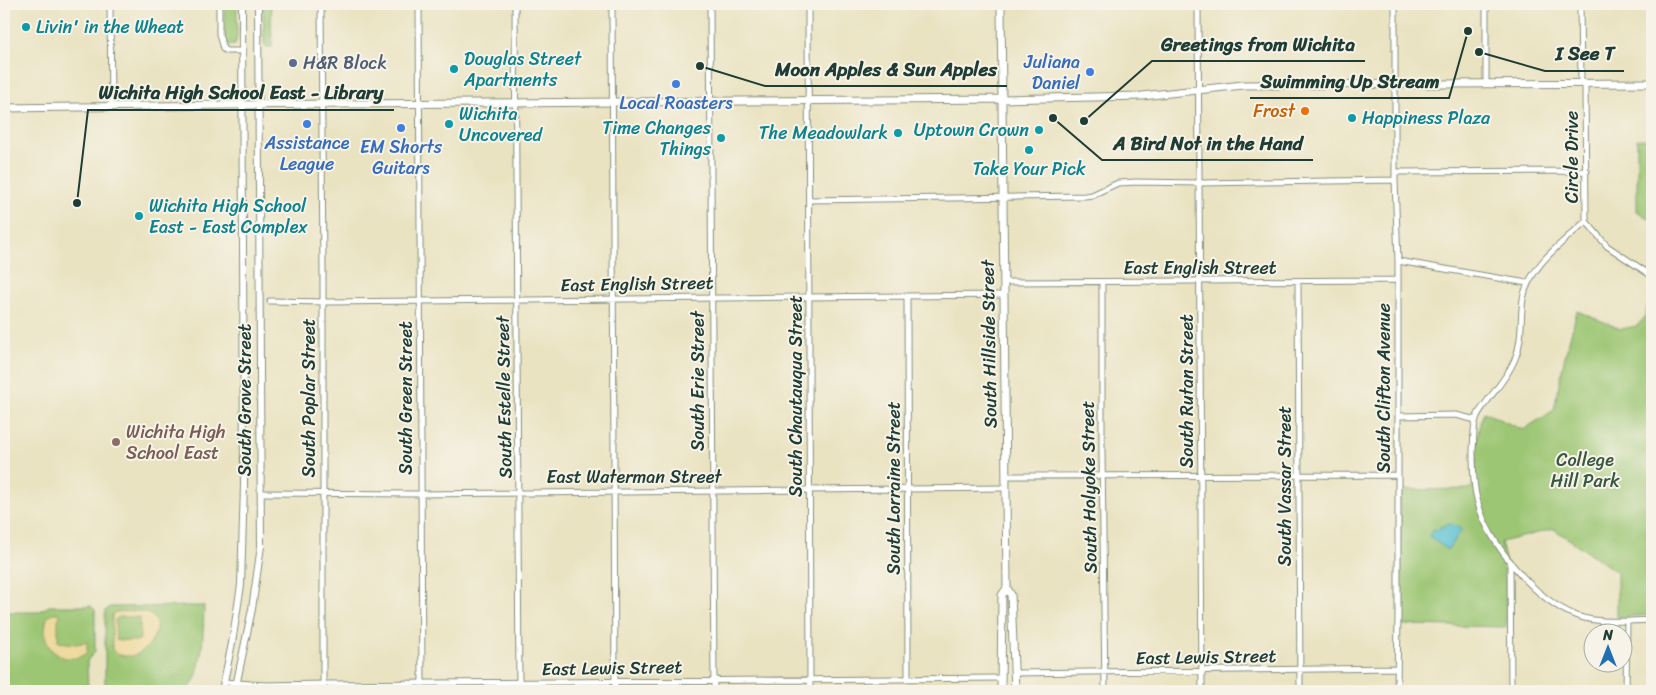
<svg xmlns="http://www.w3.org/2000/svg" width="1656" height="695" font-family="Sriracha,sans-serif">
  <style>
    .green { fill: #9cc673; stroke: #5e8254 }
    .sand { fill: #eeda9e; stroke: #868c69; fill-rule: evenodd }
    .water { fill: #56bfd2; stroke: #3a7e83 }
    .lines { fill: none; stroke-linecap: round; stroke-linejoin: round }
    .minor-casing { stroke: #84907b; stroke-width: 7 }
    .tertiary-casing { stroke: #84907b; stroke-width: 8 }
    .secondary-casing { stroke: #84907b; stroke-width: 9 }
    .minor { stroke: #fff; stroke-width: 5 }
    .tertiary { stroke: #fff; stroke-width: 6 }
    .secondary { stroke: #fff; stroke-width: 7 }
    .culture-dot { fill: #0f9aa8; stroke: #f7f3e8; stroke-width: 2 }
    .service-dot { fill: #5c6f8a; stroke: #f7f3e8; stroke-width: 2 }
    .shop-dot { fill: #3f7fe0; stroke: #f7f3e8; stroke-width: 2 }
    .food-dot { fill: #e8710a; stroke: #f7f3e8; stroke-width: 2 }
    .education-dot { fill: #8d6e63; stroke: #f7f3e8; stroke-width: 2 }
    .labels { text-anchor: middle; stroke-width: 4; stroke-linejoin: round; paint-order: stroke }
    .culture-label { font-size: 18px; fill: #0d838f; stroke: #f7f3e8; text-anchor: start }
    .shop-label { font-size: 18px; fill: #366cbe; stroke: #f7f3e8 }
    .service-label { font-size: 18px; fill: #4e5e75; stroke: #f7f3e8; text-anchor: start }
    .food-label { font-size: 18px; fill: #c56008; stroke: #f7f3e8; text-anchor: end }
    .street-label { font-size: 18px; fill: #1f3d34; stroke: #f7f3e8 }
    .education-label { font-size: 18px; fill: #785e54; stroke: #f7f3e8; text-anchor: start }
    .park-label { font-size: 18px; fill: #385841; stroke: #f7f3e8 }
    .leader { fill: none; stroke: #1f3d34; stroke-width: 2 }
    .callout-dot { fill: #1f3d34; stroke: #f7f3e8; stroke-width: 2 }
    .callout-label { font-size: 19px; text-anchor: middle; font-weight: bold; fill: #1f3d34; stroke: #f7f3e8; stroke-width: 4; stroke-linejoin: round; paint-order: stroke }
  </style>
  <rect width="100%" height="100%" fill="#f7f3e8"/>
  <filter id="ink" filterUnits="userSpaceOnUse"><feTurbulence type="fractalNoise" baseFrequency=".02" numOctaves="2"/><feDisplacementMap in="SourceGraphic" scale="10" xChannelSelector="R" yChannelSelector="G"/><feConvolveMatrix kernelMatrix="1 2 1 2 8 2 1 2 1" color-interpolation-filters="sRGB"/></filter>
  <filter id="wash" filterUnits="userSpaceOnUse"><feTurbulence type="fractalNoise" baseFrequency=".0096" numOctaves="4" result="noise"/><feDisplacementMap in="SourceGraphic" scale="20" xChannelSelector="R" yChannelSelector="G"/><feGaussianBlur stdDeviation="1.12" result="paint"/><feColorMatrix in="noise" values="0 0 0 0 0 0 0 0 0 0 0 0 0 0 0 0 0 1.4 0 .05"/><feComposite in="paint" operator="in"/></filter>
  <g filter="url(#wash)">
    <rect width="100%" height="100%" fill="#eae3c2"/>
    <path class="green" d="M224 4H237V38L235 45C230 46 228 45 225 42Z
      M263 4H271L272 47H265L264 44Z
      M1637 139H1652V221L1637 211Z
      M1652 288V615L1617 617V572L1554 529 1501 542 1506 563V627L1401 625 1400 490 1469 489 1476 484C1477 460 1474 434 1484 412L1523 430 1554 410 1564 360 1577 311 1621 329 1637 326 1645 317Z
      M49 606H91L95 610V651L87 661 88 691H4V612H38Z
      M204 606C203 630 204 675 187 691H105V611L110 607Z"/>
    <path class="sand" d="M115 612C124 612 137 610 146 613 169 619 150 659 125 656 119 655 115 654 112 649V615ZM119 617H140V639L137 641 116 640 115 620Z
      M53 613H59L60 615 58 621V640L59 642 76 644 86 642 87 644V652C75 664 53 658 47 642 44 634 45 626 47 618Z"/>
    <path class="water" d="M1448 524 1456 526 1462 530 1447 550 1429 536 1433 530 1436 531 1439 528Z"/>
  </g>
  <g filter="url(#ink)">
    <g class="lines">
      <g class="minor-casing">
        <path id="minor" d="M110 4 111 107
          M219 4V34L223 49 227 51H242
          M321 4 323 274V691
          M419 4 422 691
          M515 4 519 691
          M612 4 615 691
          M710 4 714 691
          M808 4 810 691
          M1198 4 1202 691
          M1395 4V180L1398 261V614L1397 691
          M1486 4V83
          M1580 4 1581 83
          M1585 83 1586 221C1562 243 1529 266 1523 299 1520 319 1523 340 1515 359 1509 374 1498 387 1488 400 1484 406 1478 412 1476 419 1473 428 1474 439 1473 449 1473 464 1473 480 1476 495 1485 540 1533 599 1577 616 1600 624 1628 621 1652 620
          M1395 172 1587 171
          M809 200 1085 196 1092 195 1118 183 1136 182 1200 183 1395 180
          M1586 221 1607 246 1652 276
          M1398 261 1527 283
          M1298 281 1300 691
          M1004 282 1397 280
          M1102 282V454L1105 691
          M907 296 908 679
          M270 301 327 302 1004 295
          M1398 416 1456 415 1476 420
          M1006 476 1398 475
          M261 493 420 494 1006 488
          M1510 561 1511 691
          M1015 673 1397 668
          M223 682 266 685 329 684 1001 678
          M1626 691 1627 621"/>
      </g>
      <g class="tertiary-casing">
        <path id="tertiary" d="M222 691 232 643 241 585 244 485 242 4
          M235 691 252 609 261 546 258 4"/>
      </g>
      <g class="secondary-casing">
        <path id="secondary" d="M1001 4 1007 588 1011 595 1015 691
          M4 108 230 105 1002 99 1142 96 1243 85 1652 83
          M1001 691 1002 595 1007 588"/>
      </g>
      <use href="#minor" class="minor"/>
      <use href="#tertiary" class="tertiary"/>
      <use href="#secondary" class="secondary"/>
    </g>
  </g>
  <g class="culture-dot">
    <circle cx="26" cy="27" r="5"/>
    <circle cx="454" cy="69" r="5"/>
    <circle cx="1352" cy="118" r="5"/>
    <circle cx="449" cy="124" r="5"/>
    <circle cx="1039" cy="130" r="5"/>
    <circle cx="898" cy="133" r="5"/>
    <circle cx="721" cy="138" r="5"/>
    <circle cx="1029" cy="150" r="5"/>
    <circle cx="139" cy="216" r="5"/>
  </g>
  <circle class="service-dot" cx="293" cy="63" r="5"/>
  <g class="shop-dot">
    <circle cx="1090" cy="72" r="5"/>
    <circle cx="676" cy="84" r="5"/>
    <circle cx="307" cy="124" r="5"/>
    <circle cx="401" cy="128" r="5"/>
  </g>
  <circle class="food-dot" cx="1305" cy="111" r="5"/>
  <circle class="education-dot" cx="116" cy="442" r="5"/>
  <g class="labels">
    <g class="culture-label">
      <text x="36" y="33">Livin' in the Wheat</text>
      <text x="464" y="65">Douglas Street<tspan x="464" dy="21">Apartments</tspan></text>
      <text x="459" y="120">Wichita<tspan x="459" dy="21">Uncovered</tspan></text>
      <text x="1362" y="124">Happiness Plaza</text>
      <text x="711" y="134" text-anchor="end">Time Changes<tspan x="711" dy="21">Things</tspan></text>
      <text x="1029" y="136" text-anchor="end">Uptown Crown</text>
      <text x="888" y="139" text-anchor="end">The Meadowlark</text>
      <text x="1029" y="175" text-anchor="middle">Take Your Pick</text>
      <text x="149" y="212">Wichita High School<tspan x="149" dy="21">East - East Complex</tspan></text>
    </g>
    <g class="shop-label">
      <text x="1080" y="68" text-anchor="end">Juliana<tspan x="1080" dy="21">Daniel</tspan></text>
      <text x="676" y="109">Local Roasters</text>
      <text x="307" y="149">Assistance<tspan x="307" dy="21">League</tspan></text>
      <text x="401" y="153">EM Shorts<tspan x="401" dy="21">Guitars</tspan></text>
    </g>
    <g class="service-label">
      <text x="303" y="69">H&amp;R Block</text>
    </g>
    <g class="food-label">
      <text x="1295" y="117">Frost</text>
    </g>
    <g class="street-label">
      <text transform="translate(1572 157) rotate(-90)" y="6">Circle Drive</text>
      <text x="1200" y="274">East English Street</text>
      <text transform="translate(637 284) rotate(-1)" y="6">East English Street</text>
      <text transform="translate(989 344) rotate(-91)" y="6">South Hillside Street</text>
      <text transform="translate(698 381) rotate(-90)" y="6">South Erie Street</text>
      <text transform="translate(1384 388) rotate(-90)" y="6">South Clifton Avenue</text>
      <text transform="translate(1187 391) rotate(-90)" y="6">South Rutan Street</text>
      <text transform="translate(796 396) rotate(-90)" y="6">South Chautauqua Street</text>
      <text transform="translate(504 397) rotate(-91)" y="6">South Estelle Street</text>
      <text transform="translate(309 398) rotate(-90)" y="6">South Poplar Street</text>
      <text transform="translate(406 398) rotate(-90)" y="6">South Green Street</text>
      <text transform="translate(245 400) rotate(-90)" y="6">South Grove Street</text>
      <text x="634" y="483">East Waterman Street</text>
      <text transform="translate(1285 486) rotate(-90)" y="6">South Vassar Street</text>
      <text transform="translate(1089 487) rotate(-91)" y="6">South Holyoke Street</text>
      <text transform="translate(894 488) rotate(-90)" y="6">South Lorraine Street</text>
      <text transform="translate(1206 657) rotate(-1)" y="6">East Lewis Street</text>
      <text transform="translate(612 668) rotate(-1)" y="6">East Lewis Street</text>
    </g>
    <g class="education-label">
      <text x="126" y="438">Wichita High<tspan x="126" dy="21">School East</tspan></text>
    </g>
    <g class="park-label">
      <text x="1585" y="466">College<tspan x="1585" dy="21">Hill Park</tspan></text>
    </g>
  </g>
  <path class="leader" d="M1084 121L1152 61H1365M1479 52L1545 71H1624M700 66L765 86H1007M1468 31L1449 98H1250M77 203L88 110H394M1053 118L1102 160H1313"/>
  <g class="callout-dot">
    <circle cx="1084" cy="121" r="5"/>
    <circle cx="1479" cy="52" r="5"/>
    <circle cx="700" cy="66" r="5"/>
    <circle cx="1468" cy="31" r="5"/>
    <circle cx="77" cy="203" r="5"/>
    <circle cx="1053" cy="118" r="5"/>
  </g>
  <g class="callout-label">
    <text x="1258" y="51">Greetings from Wichita</text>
    <text x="1585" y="60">I See T</text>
    <text x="886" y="76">Moon Apples &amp; Sun Apples</text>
    <text x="1350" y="88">Swimming Up Stream</text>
    <text x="241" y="99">Wichita High School East - Library</text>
    <text x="1208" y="150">A Bird Not in the Hand</text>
  </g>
  <rect width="1656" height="695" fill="none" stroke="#f7f3e8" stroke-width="20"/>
  <g transform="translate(1608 648)"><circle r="24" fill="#f7f3e8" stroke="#a1aaa0"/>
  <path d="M0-4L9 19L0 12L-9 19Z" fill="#1f6fb2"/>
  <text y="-8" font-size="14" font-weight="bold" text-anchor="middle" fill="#1f3d34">N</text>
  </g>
</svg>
